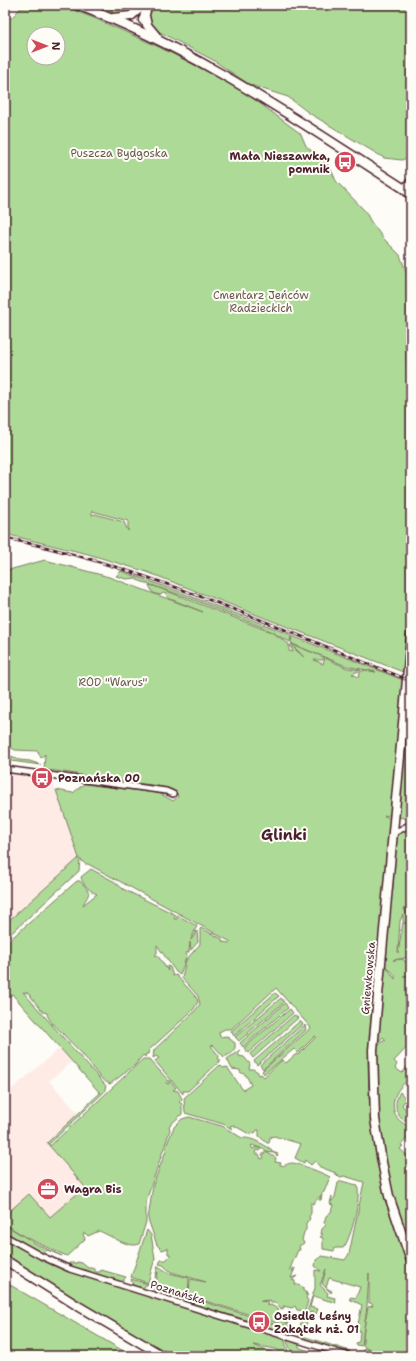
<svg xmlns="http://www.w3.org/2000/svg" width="416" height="1361" font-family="'Shantell Sans',sans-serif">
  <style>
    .built { fill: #feebe6 }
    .green { fill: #aeda97; stroke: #7c7c61; fill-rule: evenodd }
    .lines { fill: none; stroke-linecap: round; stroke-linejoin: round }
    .minor-casing { stroke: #4a1f2b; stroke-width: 8 }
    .primary-casing { stroke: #4a1f2b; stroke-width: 11 }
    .trunk-casing { stroke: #4a1f2b; stroke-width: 11 }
    .minor { stroke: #fdfcf7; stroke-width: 5 }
    .primary { stroke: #fdfcf7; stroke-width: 8 }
    .trunk { stroke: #fdfcf7; stroke-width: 8 }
    .rail-casing { stroke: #4a1f2b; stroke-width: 3 }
    .rail { stroke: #fdfcf7; stroke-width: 1.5; stroke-dasharray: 4.5; stroke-linecap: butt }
    .labels { text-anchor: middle; stroke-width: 4; stroke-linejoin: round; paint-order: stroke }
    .park-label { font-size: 11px; fill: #68574b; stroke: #fdfcf7 }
    .poi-label { font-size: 11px; font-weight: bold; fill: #4a1f2b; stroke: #fdfcf7; text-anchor: start }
    .street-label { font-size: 11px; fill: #4a1f2b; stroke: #fdfcf7 }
    .district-label { font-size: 15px; font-weight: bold; fill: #4a1f2b; stroke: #fdfcf7 }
  </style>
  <rect width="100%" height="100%" fill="#fdfcf7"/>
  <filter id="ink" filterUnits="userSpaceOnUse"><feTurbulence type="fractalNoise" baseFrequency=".025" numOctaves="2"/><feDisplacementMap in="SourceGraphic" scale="8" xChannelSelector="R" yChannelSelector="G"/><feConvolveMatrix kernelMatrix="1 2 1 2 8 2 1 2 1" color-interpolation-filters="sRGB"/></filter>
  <g filter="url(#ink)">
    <path class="built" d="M5 773 52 779 79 858 5 926Z
      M60 1048 72 1062 49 1081 78 1113 71 1121 48 1143 85 1187 50 1217 29 1194 5 1215V1095Z"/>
    <path class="green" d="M24 5H60L94 18 159 47 238 87 301 134 306 146 330 167 336 181 365 211 371 222 383 238 400 255 409 280 411 294 410 316 405 340 411 449V520L408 561 411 555V592L403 672 147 572 88 554 5 534V24ZM34 34H58V58H34ZM92 511 128 521V531L124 522 95 514 92 515Z
      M94 5H138L135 11 118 15Z
      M150 5H411V156L402 160 384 158 309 113 288 97 250 85 213 60 154 29 148 22Z
      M45 560 109 577 203 612 168 598 167 594 164 593 160 595 153 593 149 585 154 586 273 633 289 644V651L293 652 290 645 304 657 291 644 324 657 323 660H314L323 664 325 658 347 668 361 670 352 674 359 677 360 672 365 670 376 672 346 666 295 645 291 643 292 636 403 680 390 815 384 816 390 818 379 941 376 957 371 960V962L375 967 368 1061 369 1098 381 1180 394 1226 411 1271V1356H391L376 1352 389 1356H370L362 1353 364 1348 375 1352C372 1350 365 1349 364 1346 360 1337 367 1316 368 1307L373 1306 371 1303H369V1273L367 1306 362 1346 356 1345V1343L359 1342 360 1331 357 1329 362 1305 349 1299 351 1297 356 1298 360 1287 329 1278 326 1288 332 1291 331 1293 322 1284 326 1269 320 1285 328 1293 327 1296 335 1298 336 1303 313 1296 310 1307 318 1309 316 1314 310 1312 305 1328 300 1326 303 1316 307 1312 315 1288V1270L321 1271 315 1266 316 1260 322 1256 345 1260 349 1254 364 1182 344 1176 341 1177 338 1176V1174V1176L336 1175V1173L320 1167 315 1161 311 1165 305 1160 304 1163 295 1158 301 1144 274 1136 270 1137 269 1143H267L259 1136V1130H257L255 1133 252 1132 251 1135 233 1125 230 1126 232 1129 223 1124 185 1113 184 1098 220 1065 223 1068 227 1067 243 1090 251 1085 246 1075 240 1072V1070L232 1069 227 1059 240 1050 238 1052 239 1056 244 1057 250 1064 249 1069H253L258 1072V1075L261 1074 264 1077 282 1060 286 1063 295 1055 299 1054 316 1037 315 1036 298 1053 294 1049 264 1074 262 1071 311 1028 276 988 231 1029H225L219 1032 220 1037 226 1036 235 1043V1048L230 1054 224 1057 213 1045 211 1046 219 1056 218 1060H221L188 1091H183V1094L155 1061 159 1058 156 1056 153 1058 154 1050 194 1012 200 1004 198 996 182 978 186 960 200 944V929L201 928 222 939 223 942 229 943 231 942 88 864H85L80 859 79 871 5 939V924L79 858 56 790 73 793 84 784 159 793 173 801 178 797 177 793C159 782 136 785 115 781 91 778 68 771 44 770L45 754 41 758 38 751 15 750 12 748 5 747V571Z
      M121 571 177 591 291 635 290 642 262 627 189 598 137 580V578L126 579 116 576Z
      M411 716V815L408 819 398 817 407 719H411Z
      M12 756 19 760 30 761 41 765 11 761Z
      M411 827V918L404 907 403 908 411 920V927L403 921V914L400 921 398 953 403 922 411 928V957L393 960 403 959 405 962 411 959V975L403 976H411V1003L409 1002 411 1003V1043L394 1061 397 1064 395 1068 402 1073 409 1065 411 1067V1079C390 1089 385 1119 411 1127V1134L401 1145 403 1146 400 1149 411 1159V1252C400 1219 389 1187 383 1152 377 1117 377 1082 376 1046H379L381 1042 386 1040 383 1037 378 1042 385 965 395 979V975L384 964 391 895 393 886 396 835Z
      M91 869 115 882 123 889 176 915 174 919H177V915L197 926 191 939V940L197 931 198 942 191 950 190 942 189 952 186 953 187 955 180 975 176 972 157 945V953L155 955 158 956 168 971 167 966 170 967 173 976 176 975 196 997 198 1002 193 1010 149 1050 148 1054H146L145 1057 143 1055 135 1065 110 1084C98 1079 91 1064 84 1056 80 1051 71 1043 64 1035 59 1029 47 1020 47 1013L43 1012 28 993 23 992 106 1086 104 1092 49 1144 50 1146 143 1059H149L168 1080 166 1083 169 1084V1080L176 1088 173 1090 178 1091 182 1099 179 1102 182 1104V1114L169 1126 170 1130 146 1201V1222L139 1244C129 1249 108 1234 99 1231L88 1236 85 1233 83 1234 85 1239 67 1256C45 1247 24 1237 5 1224V1215L29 1194 50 1217 85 1187 47 1143 100 1093 12 994 5 1000V944L77 881H80C93 895 89 892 83 905L97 894C91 892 82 884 81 877Z
      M275 993 279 996 234 1036 231 1031Z
      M281 998 284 1002 239 1041 235 1037Z
      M285 1003 288 1008 243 1047 240 1043Z
      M290 1009 293 1013 248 1053 244 1048Z
      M294 1015 298 1018 253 1058 250 1054Z
      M300 1021 303 1024 257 1065 254 1061Z
      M305 1025 306 1030 263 1069 260 1065Z
      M400 1092 406 1099 402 1105 411 1116 404 1121C394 1113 394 1102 400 1092Z
      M189 1117 222 1126 242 1138C252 1137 262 1144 271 1149L272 1152 278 1154 277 1156 274 1153 266 1152 276 1158 275 1162 281 1163 280 1165C285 1167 287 1163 292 1163 298 1163 325 1174 330 1177L324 1192 321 1194 322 1195 321 1200H319L321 1196H320L313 1204 311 1202V1213L309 1217 310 1219 306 1223V1230L304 1232 302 1240 304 1243 299 1246 300 1250H298L289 1271 293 1267V1272L295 1268 291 1278 297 1276 292 1280 295 1281V1284L303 1287V1291L307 1293 305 1294 308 1295 306 1297 308 1301 305 1311 297 1310 295 1306 292 1308 283 1306 284 1308 281 1309 280 1307 275 1303H271L270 1300 260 1301 268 1302 267 1306 271 1305 278 1309 281 1320 291 1325 290 1327 189 1296 190 1279 206 1282 171 1272 163 1265 159 1264 161 1260H166L170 1256V1254H168V1248L162 1250 157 1245 148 1219 153 1185 165 1153H166V1146L174 1127 182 1119ZM252 1145 265 1150V1154H262L264 1158 261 1159 259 1154H255L256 1150 260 1151 261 1149 256 1147 253 1149 251 1146Z
      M341 1181 357 1185C362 1195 351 1240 343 1248H335L334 1251 323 1249V1238L320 1237 323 1234H321L322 1229 326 1225 324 1223 326 1216 331 1212 333 1205 330 1204 332 1196 331 1202 335 1197 338 1183Z
      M5 1225 38 1245 62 1256 47 1250 42 1253 5 1232Z
      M147 1230 151 1235 155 1258 148 1283 131 1277Z
      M5 1239 41 1259 75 1273 281 1337 285 1341 289 1356H285L276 1349 253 1345 282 1356H172L80 1303 5 1255Z
      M77 1262 82 1263 88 1268H93L96 1272H100L101 1270 126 1277 121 1283 69 1265V1263H77Z
      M158 1266 169 1273 189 1278 188 1295 183 1294V1292L181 1291 179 1293 153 1284 154 1282H156L158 1272 155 1278Z
      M131 1279 148 1284 142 1288 133 1286Z
      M5 1282 132 1356H5Z
      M153 1286 259 1319V1320L246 1322 159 1294 155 1291Z
      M261 1320 290 1329 287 1332 283 1333 260 1323Z
      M299 1335 350 1351 346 1353 301 1339Z
      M286 1339 298 1344 300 1348 316 1353 321 1350 331 1353 332 1356H298L290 1349Z"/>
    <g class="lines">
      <g class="minor-casing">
        <path id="minor" d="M403 188 411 180
          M5 769 166 791 173 794
          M392 834 411 824
          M5 1236 41 1256 70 1269 349 1356"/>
      </g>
      <g class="primary-casing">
        <path id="primary" d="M77 5C196 49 297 120 403 188L411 195
          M145 16 147 25 157 37
          M113 18 131 16 139 9
          M143 20 148 5
          M411 636 373 1050 375 1119 382 1162 389 1196 411 1261"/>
      </g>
      <g class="trunk-casing">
        <path id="trunk" d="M5 1260 78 1306 163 1356"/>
      </g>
      <use href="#minor" class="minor"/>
      <use href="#primary" class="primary"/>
      <use href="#trunk" class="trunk"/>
      <g class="rail-casing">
        <path id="rail" d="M5 538C145 566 279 629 411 681"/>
      </g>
      <use href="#rail" class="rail"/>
    </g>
  </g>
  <defs>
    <g id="bus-disc" transform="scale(1.15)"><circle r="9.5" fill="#d1495b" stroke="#fdfcf7"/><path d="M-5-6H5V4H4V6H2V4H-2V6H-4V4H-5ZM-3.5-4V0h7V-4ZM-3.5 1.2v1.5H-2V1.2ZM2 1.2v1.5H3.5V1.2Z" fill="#fff"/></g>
    <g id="office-disc" transform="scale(1.15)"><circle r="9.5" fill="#d1495b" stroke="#fdfcf7"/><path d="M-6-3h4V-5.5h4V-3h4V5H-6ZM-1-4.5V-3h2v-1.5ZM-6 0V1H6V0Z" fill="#fff"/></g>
  </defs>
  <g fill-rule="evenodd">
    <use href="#bus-disc" x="345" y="162"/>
    <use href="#bus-disc" x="42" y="778"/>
    <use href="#office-disc" x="48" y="1189"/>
    <use href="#bus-disc" x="259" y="1322"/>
  </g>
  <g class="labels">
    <g class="park-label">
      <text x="119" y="157">Puszcza Bydgoska</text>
      <text x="261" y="299">Cmentarz Jeńców<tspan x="261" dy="13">Radzieckich</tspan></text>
      <text x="113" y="686">ROD "Warus"</text>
    </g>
    <g class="poi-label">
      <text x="330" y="160" text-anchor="end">Mała Nieszawka,<tspan x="330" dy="13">pomnik</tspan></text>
      <text x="58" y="782">Poznańska 00</text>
      <text x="64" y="1193">Wagra Bis</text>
      <text x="274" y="1320">Osiedle Leśny<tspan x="274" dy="13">Zakątek nż. 01</tspan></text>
    </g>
    <g class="street-label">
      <text transform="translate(368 978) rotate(-85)" y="4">Gniewkowska</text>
      <text transform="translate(178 1292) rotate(17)" y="4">Poznańska</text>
    </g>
    <g class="district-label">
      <text x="284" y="840">Glinki</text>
    </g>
  </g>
  <rect width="416" height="1361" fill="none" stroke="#fdfcf7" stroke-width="20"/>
  <rect x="10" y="10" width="396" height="1341" fill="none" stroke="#4a1f2b" stroke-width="1.5" filter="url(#ink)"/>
  <g transform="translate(46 46) rotate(90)"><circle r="19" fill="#fdfcf7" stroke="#b5a4a5"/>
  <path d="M0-3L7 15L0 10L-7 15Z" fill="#d1495b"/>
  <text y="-6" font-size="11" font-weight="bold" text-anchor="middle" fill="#4a1f2b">N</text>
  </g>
</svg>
